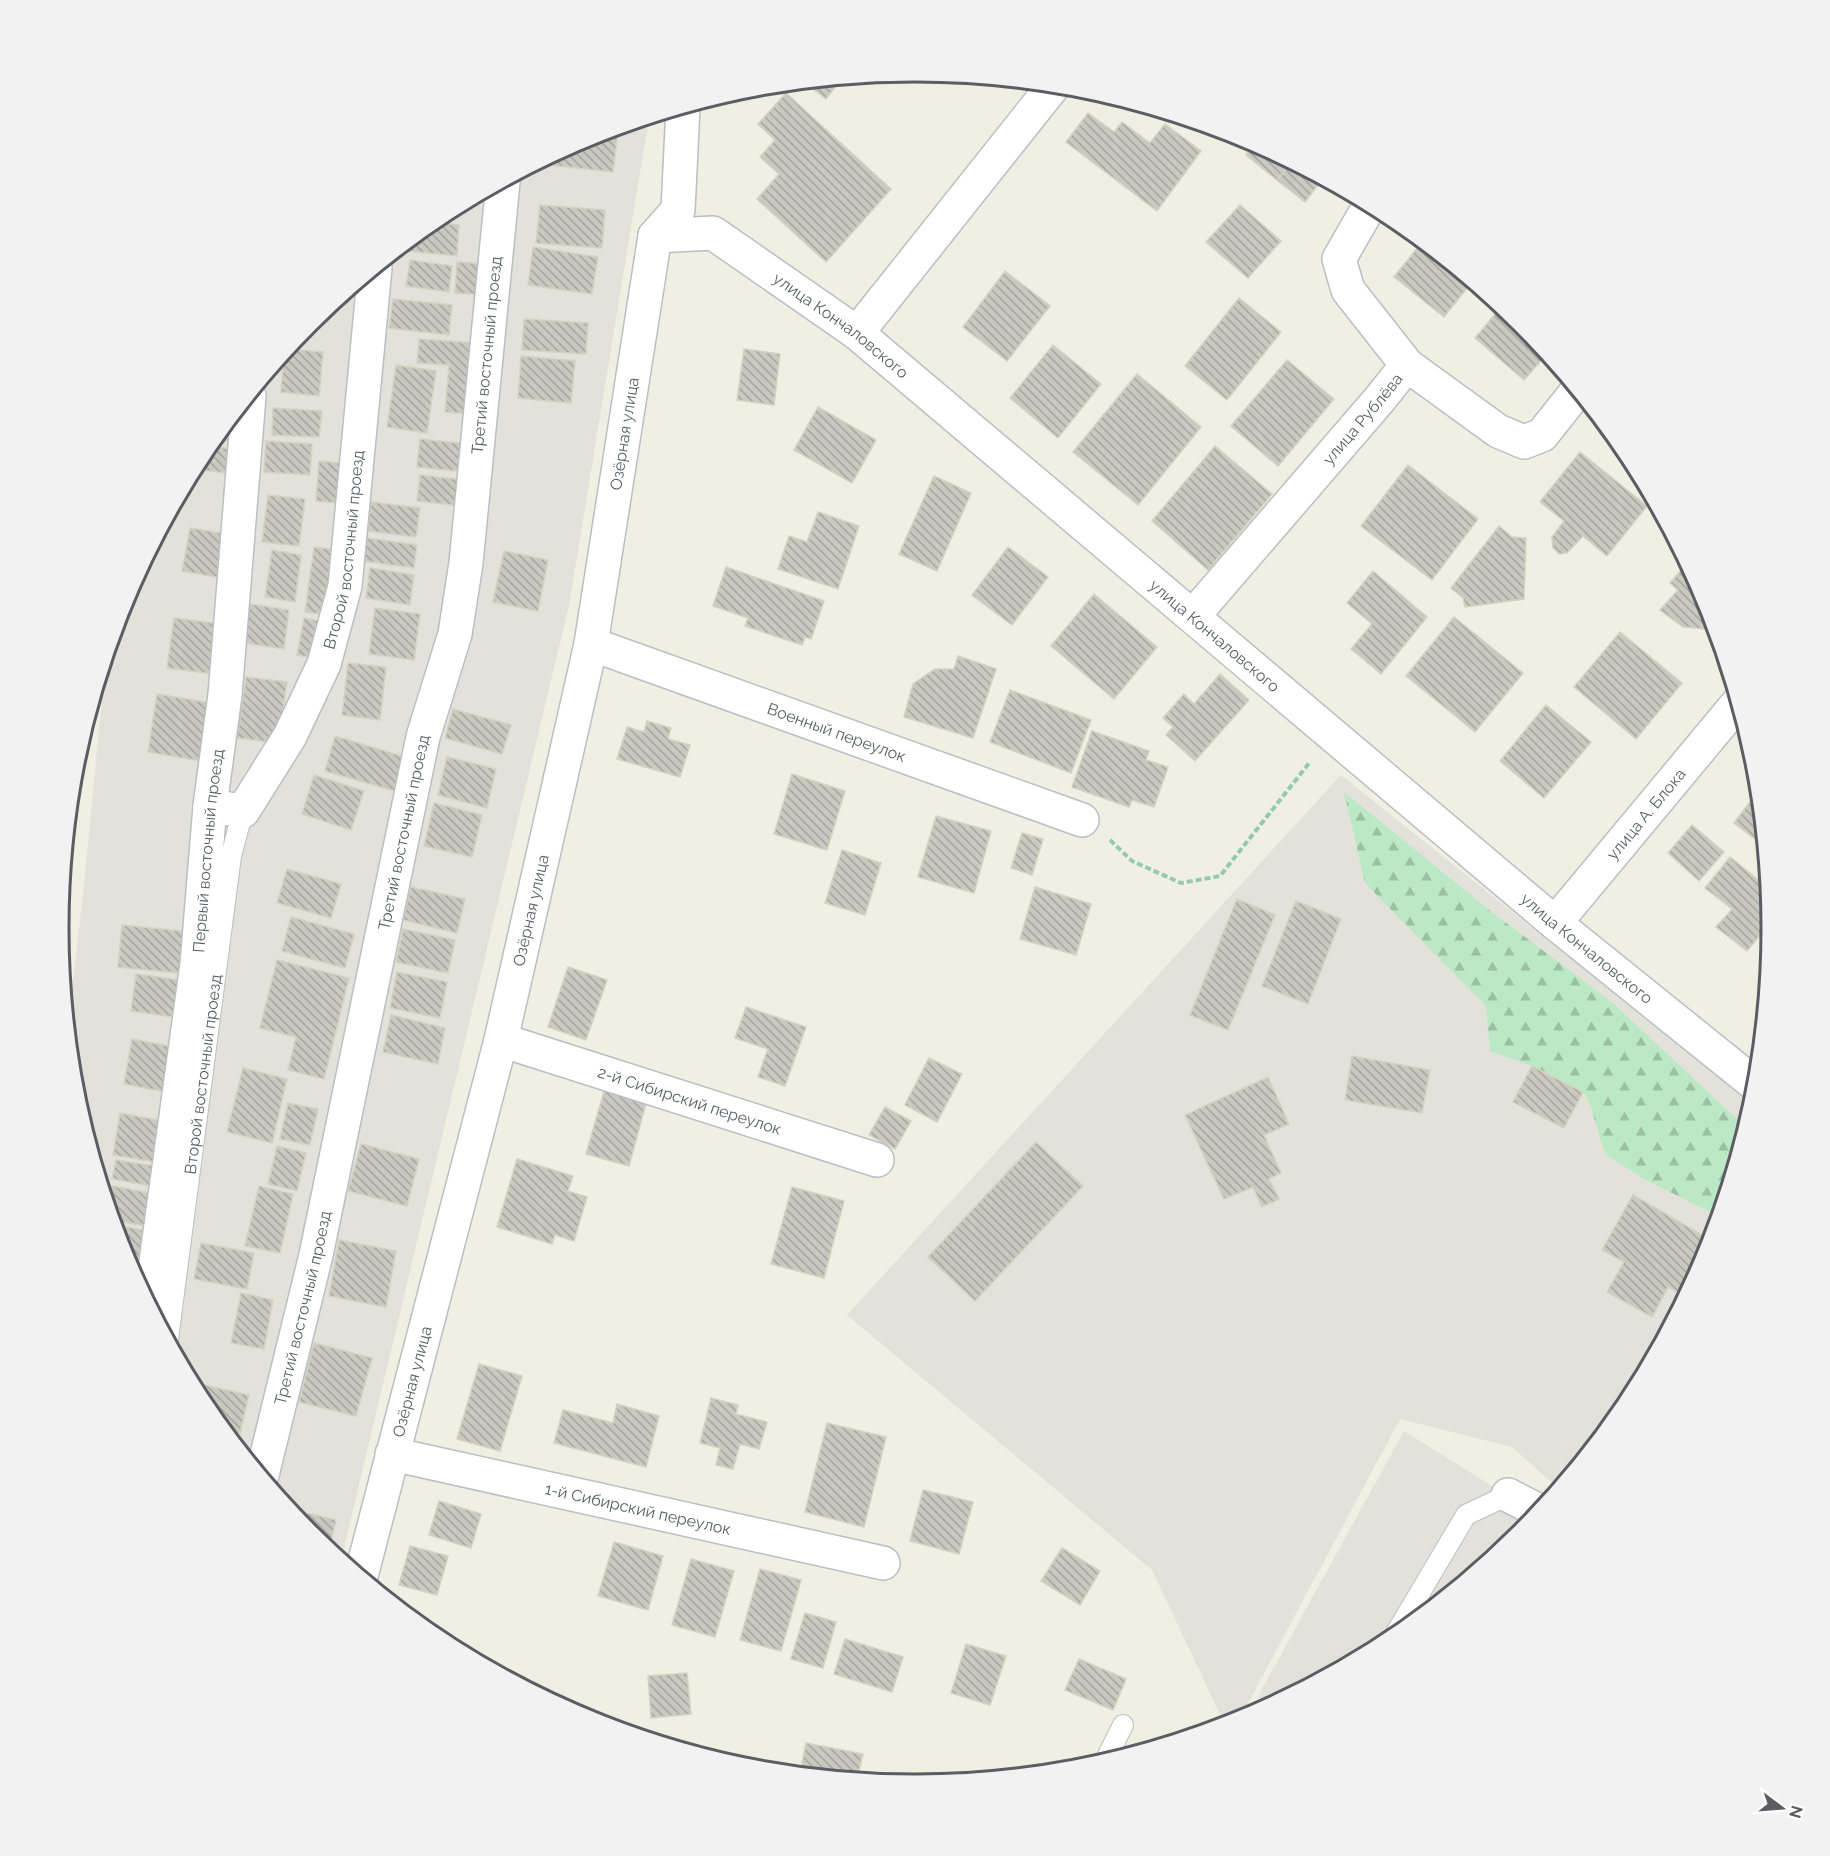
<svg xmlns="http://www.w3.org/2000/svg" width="1830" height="1856" font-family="Raleway,sans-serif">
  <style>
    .industrial { fill: #e2e1da }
    .forest { fill: url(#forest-firs) }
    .building { fill: url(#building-back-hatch); stroke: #d4d2c0; stroke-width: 1.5 }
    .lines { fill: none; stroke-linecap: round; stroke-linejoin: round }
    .service-casing { stroke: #bcbec5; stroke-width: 22 }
    .minor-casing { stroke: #bcbec5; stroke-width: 36 }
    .path { stroke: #94caae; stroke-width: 4; stroke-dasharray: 6 3; stroke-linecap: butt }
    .service { stroke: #fff; stroke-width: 20 }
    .minor { stroke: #fff; stroke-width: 33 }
    .labels { text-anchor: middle; stroke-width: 5; stroke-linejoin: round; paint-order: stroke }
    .street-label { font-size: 16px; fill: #5a5d64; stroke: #fff }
    .rim { fill: none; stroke: #5a5d64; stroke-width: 3 }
  </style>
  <defs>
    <pattern id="forest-firs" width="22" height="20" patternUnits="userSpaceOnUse" patternTransform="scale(1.5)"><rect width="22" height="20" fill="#bce9c5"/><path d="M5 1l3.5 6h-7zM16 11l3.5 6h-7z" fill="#9cc0a4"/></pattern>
    <pattern id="building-back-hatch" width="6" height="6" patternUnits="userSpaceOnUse" patternTransform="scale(1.5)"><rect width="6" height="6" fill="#cac9bf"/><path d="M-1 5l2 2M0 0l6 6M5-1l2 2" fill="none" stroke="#a7a69f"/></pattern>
  </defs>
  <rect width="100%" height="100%" fill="#efefe2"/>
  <path class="industrial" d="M649 118 569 605 341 1560 309 1533 203 1404 124 1255 75 1095 68 1026 84 885 106 658 124 600 203 452 310 322 439 216 588 137Z
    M1341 775 1752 1104 1706 1256 1627 1404 1558 1488 1512 1447 1400 1419 1239 1720 1225 1725 1152 1570 847 1315Z
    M1404 1431 1537 1514 1520 1534 1391 1640 1256 1712 1260 1693Z"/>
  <path class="forest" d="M1344 792 1493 913 1614 1004 1729 1112 1746 1125 1718 1216 1644 1179 1605 1154 1590 1104 1583 1092 1532 1066 1490 1051 1486 1006 1365 883Z"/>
  <path class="building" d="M841 79 826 99 804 82Z
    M786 93 891 189 826 262 757 199 779 174 760 157 775 140 758 124Z
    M1088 113 1114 132 1122 122 1150 143 1165 124 1201 151 1157 211 1066 142Z
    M608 131 618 132 613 172 549 165 550 157 588 137Z
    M1255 143 1291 162 1277 180 1246 155Z
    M1291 162 1322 180 1305 202 1277 180Z
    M459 205V217L440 216Z
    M540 205 605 210 602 248 536 243Z
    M1240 205 1281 241 1248 278 1206 242Z
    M431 222 459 225 457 256 409 251 411 239Z
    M1422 242 1472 282 1444 317 1394 277Z
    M533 247 598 257 592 294 528 285Z
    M410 260 452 266 449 292 406 286Z
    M457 262 488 264 485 295 455 293Z
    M1005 271 1050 306 1007 361 963 327Z
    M1239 298 1281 332 1227 400 1185 366Z
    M393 299 452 305 449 335 389 328Z
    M1501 307 1524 327 1547 354 1524 380 1475 338Z
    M524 319 588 323 586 354 522 350Z
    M419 339 476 343 470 414 445 412 449 365 417 363Z
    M1053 345 1101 384 1058 438 1010 398Z
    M287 349 323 352 319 396 281 392 284 353Z
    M744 349 780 354 774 405 737 400Z
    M521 356 575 361 571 403 518 398Z
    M1287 360 1334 399 1278 466 1231 426Z
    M396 365 436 371 427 433 387 427Z
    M1137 374 1201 427 1138 505 1073 452Z
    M818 407 876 440 852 483 794 450Z
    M273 408 322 411 319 437 272 435Z
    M238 409 232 442 214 439Z
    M420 439 468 444 466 472 417 467Z
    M266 441 312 444 310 475 264 472Z
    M208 445 236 450 232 474 194 469Z
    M1215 446 1272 494 1208 570 1152 521Z
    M1580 452 1647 506 1607 556 1583 536 1567 553 1559 554 1553 548 1552 537 1564 521 1540 502Z
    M319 461 349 464 345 504 316 501Z
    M1408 465 1478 519 1432 580 1361 526Z
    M420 475 464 480 461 506 417 501Z
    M934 476 971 493 937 571 899 554Z
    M268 495 305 499 299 546 262 542Z
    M371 502 420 508 416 537 368 531Z
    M818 512 859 526 838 589 778 569 789 536 807 542Z
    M1499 526 1512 537 1526 538 1524 599 1465 607 1463 598 1451 588Z
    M190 528 228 534 220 578 182 571Z
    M367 538 417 545 414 568 363 561Z
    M314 547 339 550 331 615 305 612Z
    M1008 547 1048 577 1012 625 972 595Z
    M272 550 301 555 295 602 265 597Z
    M504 551 548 560 538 611 493 602Z
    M1687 563 1706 601 1715 630 1683 627 1660 610 1678 590 1670 583Z
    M726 567 824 601 811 639 805 637 802 645 745 626 748 618 713 606Z
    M370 568 414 575 410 605 366 598Z
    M1373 571 1427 617 1381 674 1351 649 1372 624 1347 603Z
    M1094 594 1157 647 1114 699 1051 646Z
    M250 604 289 610 284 649 244 643Z
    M375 608 420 614 414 660 369 654Z
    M1454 617 1523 673 1475 732 1406 676Z
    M174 618 220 624 214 674 167 668Z
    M304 618 329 623 322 660 297 655Z
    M1620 632 1682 683 1636 739 1574 687Z
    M958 656 996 669 973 738 904 717 913 684 935 669H954Z
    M348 663 386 667 380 720 342 715Z
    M1220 674 1249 700 1195 761 1166 735 1173 727 1163 718 1184 694 1194 704Z
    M246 677 287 682 278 743 237 738Z
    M1010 690 1091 720 1071 773 990 742Z
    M157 694 216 704 206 762 148 752Z
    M1546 705 1591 742 1544 798 1500 761Z
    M453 709 511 725 502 754 445 738Z
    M647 721 671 728 668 739 690 745 680 777 617 759 627 727 644 732Z
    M1092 731 1149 751 1146 760 1168 767 1154 807 1132 800 1129 807 1072 787Z
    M335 736 405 757 395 791 325 771Z
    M447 757 496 769 487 808 438 795Z
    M792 774 845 791 827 850 774 834Z
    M314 775 364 791 351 830 302 814Z
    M1758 791 1763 845 1734 823Z
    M434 803 482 815 472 857 424 846Z
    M936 816 991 831 974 893 918 877Z
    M1692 825 1724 852 1699 881 1668 853Z
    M1022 833 1043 839 1032 875 1011 868Z
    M842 850 881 863 865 915 825 903Z
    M1730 857 1767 887 1771 922 1747 951 1716 927 1732 909 1705 888Z
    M287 869 341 884 331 918 277 903Z
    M411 887 465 899 457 933 403 920Z
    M1035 887 1091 904 1076 955 1020 939Z
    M1237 899 1275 915 1228 1030 1190 1015Z
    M1296 901 1341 919 1308 1004 1262 986Z
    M291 917 354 934 345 968 282 951Z
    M122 925 192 932 187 974 118 967Z
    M403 929 455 940 448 973 396 962Z
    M277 960 349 978 324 1079 288 1070 296 1037 260 1028Z
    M568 967 607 980 586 1040 548 1027Z
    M397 972 447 982 440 1018 390 1008Z
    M136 974 186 981 180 1018 131 1011Z
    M746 1007 806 1027 785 1086 758 1077 768 1049 735 1038Z
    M391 1015 445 1028 438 1064 383 1052Z
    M132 1039 179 1048 171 1093 124 1084Z
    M1352 1056 1430 1070 1422 1113 1345 1100Z
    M929 1058 962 1074 937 1122 905 1105Z
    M1532 1066 1583 1092 1564 1128 1513 1102Z
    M243 1068 287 1079 272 1143 227 1132Z
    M1268 1077 1289 1124 1264 1135 1281 1173 1269 1179 1279 1199 1262 1207 1253 1187 1224 1199 1185 1115Z
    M605 1088 647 1100 629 1166 586 1154Z
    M288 1103 318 1109 310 1145 280 1139Z
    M885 1107 911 1121 895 1149 869 1135Z
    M120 1113 168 1122 161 1163 113 1155Z
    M1036 1142 1083 1186 975 1301 928 1257Z
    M361 1144 419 1159 407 1206 348 1191Z
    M277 1146 306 1153 297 1191 268 1184Z
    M517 1159 573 1176 568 1191 587 1197 574 1241 555 1235 552 1244 497 1227Z
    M116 1160 161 1167 157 1187 112 1179Z
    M102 1184 156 1194 150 1227 113 1220Z
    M259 1186 293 1194 280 1253 245 1246Z
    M792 1187 844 1201 824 1278 771 1264Z
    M1633 1195 1711 1240 1706 1256 1685 1296 1668 1287 1652 1317 1607 1292 1624 1262 1602 1250Z
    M114 1225 150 1231 144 1263 126 1260Z
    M339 1240 396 1251 386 1307 329 1296Z
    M201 1243 254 1253 247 1289 194 1279Z
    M241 1293 273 1300 264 1349 231 1343Z
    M314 1343 372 1358 356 1416 299 1402Z
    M479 1364 522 1376 500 1451 457 1439Z
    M191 1382 249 1395 240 1433 224 1429 203 1404Z
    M711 1398 738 1405 736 1414 767 1422 759 1449 740 1444 733 1469 716 1465 720 1448 700 1443Z
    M617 1404 659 1416 646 1467 554 1443 563 1410 613 1423Z
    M827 1423 886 1437 864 1527 805 1512Z
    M923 1490 973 1502 959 1554 910 1541Z
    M439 1501 481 1514 471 1548 429 1535Z
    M289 1509 336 1520 329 1549 309 1533Z
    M614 1542 663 1556 648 1610 598 1596Z
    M410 1546 448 1556 437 1595 399 1585Z
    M1062 1548 1100 1571 1080 1605 1041 1581Z
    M691 1559 734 1571 715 1637 672 1625Z
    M760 1569 801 1580 781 1651 740 1640Z
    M805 1613 836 1622 823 1668 791 1659Z
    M845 1639 903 1657 892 1692 834 1674Z
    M966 1644 1006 1656 990 1705 951 1693Z
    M1079 1659 1126 1679 1113 1710 1065 1690Z
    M687 1673 691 1714 651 1718 648 1676Z
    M806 1743 863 1754 857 1779 800 1773Z"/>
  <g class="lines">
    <g class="service-casing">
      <g id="service">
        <path id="s1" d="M168 1339 231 856 243 811"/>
        <path d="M1393 1638 1466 1515 1508 1495"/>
        <path d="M1105 1761 1123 1725"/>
      </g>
    </g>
    <g class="minor-casing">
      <g id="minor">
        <path id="s2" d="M655 236 713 233 857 333 1555 923 1756 1085"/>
        <path d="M655 236 678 210 683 108"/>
        <path d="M857 333 1054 85"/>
        <path d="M1407 365 1498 431 1524 442 1542 435 1577 391"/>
        <path id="s3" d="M1193 616 1379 400 1407 365 1348 290 1339 259 1370 205"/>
        <path id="s4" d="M591 644 1082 820"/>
        <path id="s5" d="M210 806 243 811 290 736 324 664 345 586 375 268"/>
        <path id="s6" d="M1555 923 1738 703"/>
        <path id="s7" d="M501 1040 877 1160"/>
        <path id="s8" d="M150 1305 197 964 210 806 225 695 249 396"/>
        <path id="s9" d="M392 1454 883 1563"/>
        <path id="s10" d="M262 1475 316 1255 423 737 455 634 466 563 503 182"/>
        <path d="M1508 1495 1539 1511"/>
        <path id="s11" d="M361 1576 501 1040 591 644 655 236"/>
      </g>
    </g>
    <path class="path" d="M1110 840 1132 861 1181 883 1220 876 1310 762"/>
    <use href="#service" class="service"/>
    <use href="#minor" class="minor"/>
  </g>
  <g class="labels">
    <g class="street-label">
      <text dy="6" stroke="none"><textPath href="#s2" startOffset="216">улица Кончаловского</textPath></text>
      <text dy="6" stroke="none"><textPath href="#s10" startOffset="1144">Третий восточный проезд</textPath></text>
      <text dy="6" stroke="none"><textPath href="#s3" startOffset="260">улица Рублёва</textPath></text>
      <text dy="6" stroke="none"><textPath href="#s11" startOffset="1173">Озёрная улица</textPath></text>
      <text dy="6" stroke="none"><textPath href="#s5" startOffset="318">Второй восточный проезд</textPath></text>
      <text dy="6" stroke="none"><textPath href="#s2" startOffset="702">улица Кончаловского</textPath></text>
      <text dy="6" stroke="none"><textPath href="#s4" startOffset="261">Военный переулок</textPath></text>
      <text dy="6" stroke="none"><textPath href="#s6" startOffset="142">улица А. Блока</textPath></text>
      <text dy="6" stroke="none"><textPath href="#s10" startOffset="658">Третий восточный проезд</textPath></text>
      <text dy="6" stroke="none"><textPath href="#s8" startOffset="458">Первый восточный проезд</textPath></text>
      <text dy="6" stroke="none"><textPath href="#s11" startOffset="687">Озёрная улица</textPath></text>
      <text dy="6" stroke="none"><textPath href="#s2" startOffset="1188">улица Кончаловского</textPath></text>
      <text dy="6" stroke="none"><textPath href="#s1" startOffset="267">Второй восточный проезд</textPath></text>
      <text dy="6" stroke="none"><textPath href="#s7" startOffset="198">2-й Сибирский переулок</textPath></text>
      <text dy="6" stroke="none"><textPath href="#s10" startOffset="172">Третий восточный проезд</textPath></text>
      <text dy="6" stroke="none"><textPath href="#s11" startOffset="201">Озёрная улица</textPath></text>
      <text dy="6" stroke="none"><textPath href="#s9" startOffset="252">1-й Сибирский переулок</textPath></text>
    </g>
  </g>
  <path d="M0 0H1830V1856H0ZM69 928a846 846 0 1 1 1692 0a846 846 0 1 1-1692 0Z" fill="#f2f2f3" fill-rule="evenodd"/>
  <path class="rim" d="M69 928a846 846 0 1 1 1692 0a846 846 0 1 1-1692 0Z"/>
  <g transform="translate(1782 1808) rotate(106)" stroke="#ffffff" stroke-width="4.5" paint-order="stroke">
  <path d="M0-4.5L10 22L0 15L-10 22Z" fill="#5a5d64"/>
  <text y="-9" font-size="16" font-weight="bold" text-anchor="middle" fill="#5a5d64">N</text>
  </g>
</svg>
